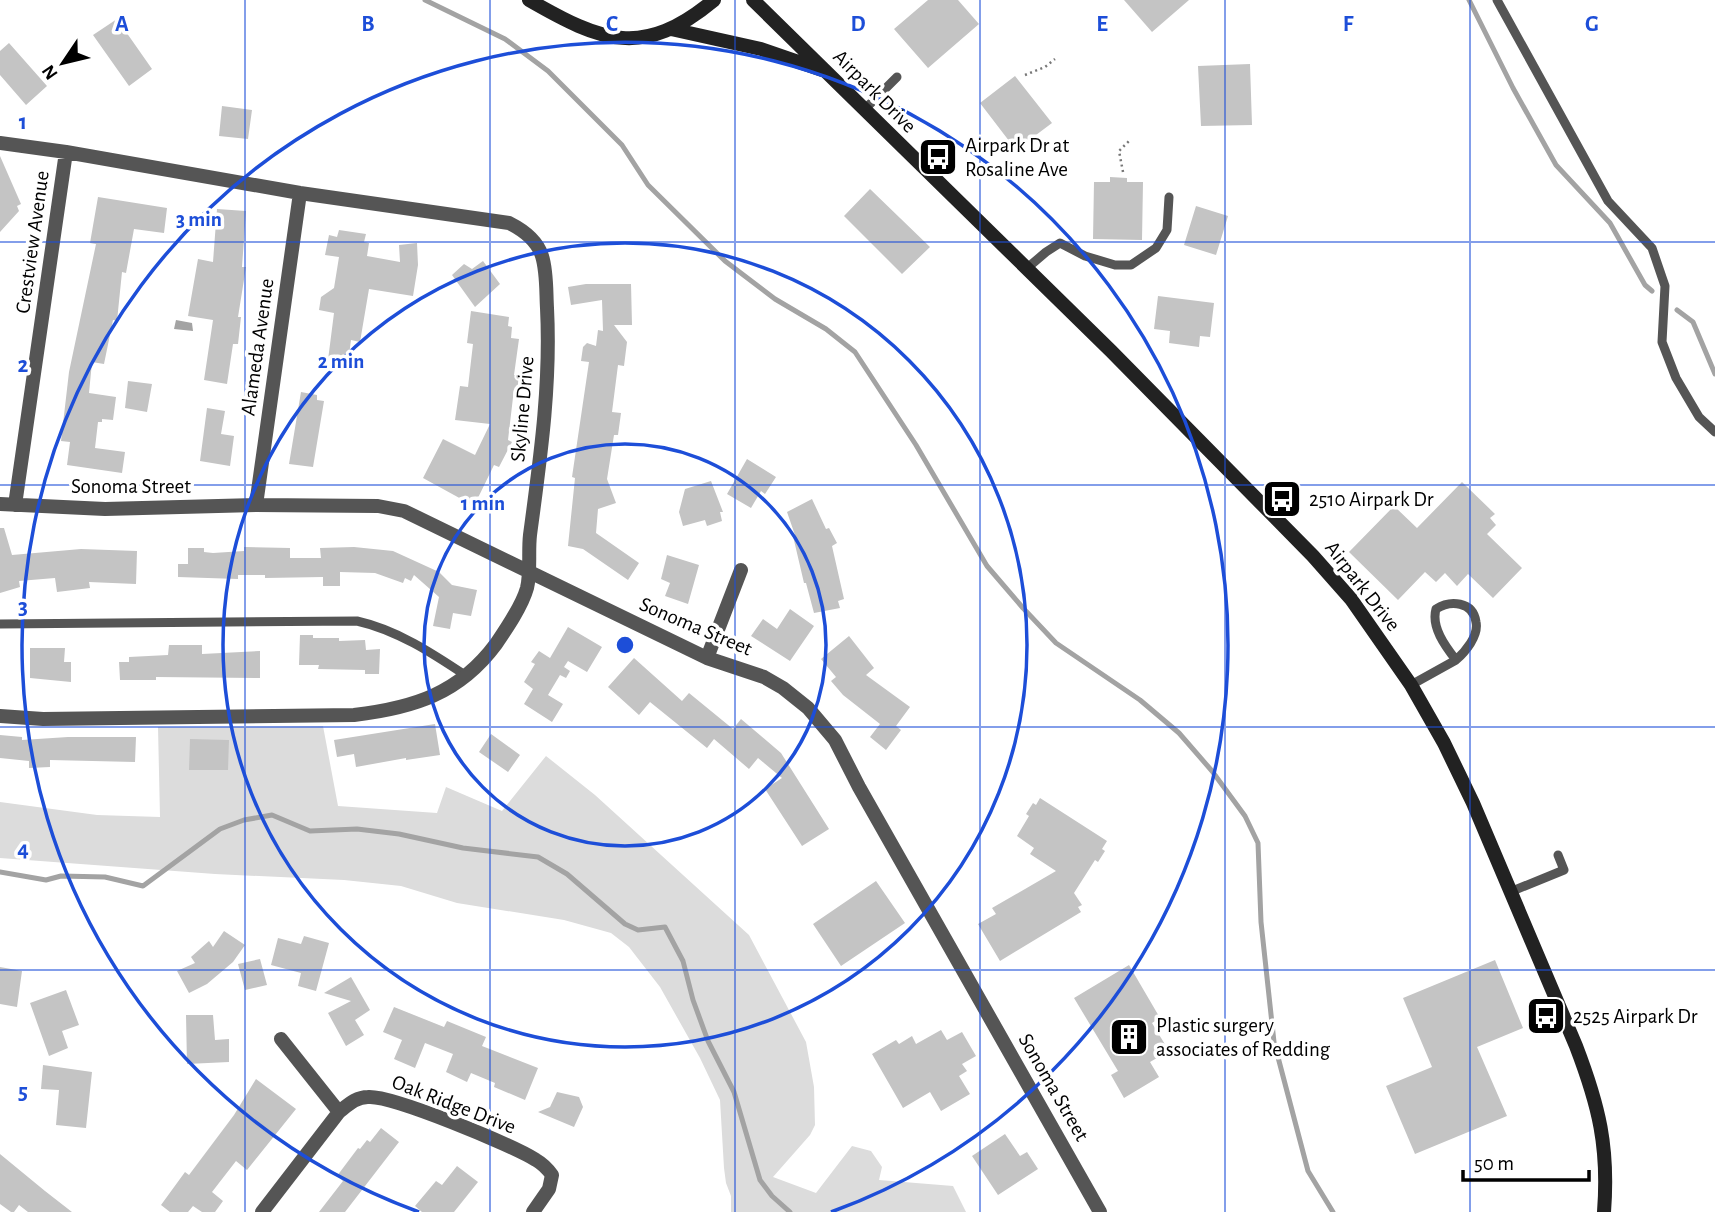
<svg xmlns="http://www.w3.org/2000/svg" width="1715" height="1212" font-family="'Alegreya Sans',sans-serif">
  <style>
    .green { fill: #dcdcdc }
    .water { fill: #a3a3a3 }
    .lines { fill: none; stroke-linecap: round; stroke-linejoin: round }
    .stream { stroke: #a3a3a3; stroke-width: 5 }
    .building { fill: #c4c4c4 }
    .path { stroke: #777; stroke-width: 2.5; stroke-dasharray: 2 3.5; stroke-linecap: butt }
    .lane { stroke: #555; stroke-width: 9 }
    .street { stroke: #555; stroke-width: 14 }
    .secondary { stroke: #222; stroke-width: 14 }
    .grid { fill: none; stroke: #1d4ed8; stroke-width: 2; stroke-opacity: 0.55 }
    .ring { fill: none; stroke: #1d4ed8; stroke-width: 3.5 }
    .labels { text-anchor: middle; stroke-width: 7; stroke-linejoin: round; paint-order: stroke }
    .street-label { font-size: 21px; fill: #000; stroke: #fff }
    .poi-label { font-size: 21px; fill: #000; stroke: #fff; text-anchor: start }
    .grid-label { font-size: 23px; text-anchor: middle; font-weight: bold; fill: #1d4ed8; stroke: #fff; stroke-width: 7; stroke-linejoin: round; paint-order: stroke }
    .centre { fill: #1d4ed8; stroke: #fff; stroke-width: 3.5 }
    .ring-label { font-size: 21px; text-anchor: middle; font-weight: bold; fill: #1d4ed8; stroke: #fff; stroke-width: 7; stroke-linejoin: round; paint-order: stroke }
  </style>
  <rect width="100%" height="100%" fill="#fff"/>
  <path class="green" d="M323 726 338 806 437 813 446 787 502 811 546 756 595 795 749 935 806 1042 814 1087 815 1125 810 1135 773 1177 816 1193 852 1146 871 1151 882 1167 879 1180 953 1186 966 1212H731V1196L726 1183 724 1168 720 1100 700 1058 660 987 629 947 611 933 564 920 457 903 401 886 344 880 215 874 0 858V802L97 815 160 817 158 727Z"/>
  <path class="water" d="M176 320 192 323 193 331 174 329Z"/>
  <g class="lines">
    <path class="stream" d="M425 0 505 39 548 71 622 145 648 185 725 261 775 299 826 329 855 352 916 445 987 566 1023 608 1056 643 1140 700 1179 733 1212 771 1245 816 1258 843 1261 922 1274 1042 1308 1171 1333 1212
      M1469 0 1513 88 1556 165 1610 223 1645 285 1652 291
      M1677 310 1693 322 1715 374
      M0 872 46 880 61 876 105 877 143 886 220 829 244 820 272 815 310 831 357 829 399 834 463 848 538 857 567 874 625 924 638 930 665 927 683 961 693 1000 708 1041 734 1092 760 1180 772 1196 790 1212"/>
  </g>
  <path class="building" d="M928 0H958L979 24 928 68 894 29Z
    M1124 0H1189L1152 32Z
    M117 19 152 69 129 86 93 35Z
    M9 43 47 86 26 105 0 75V51Z
    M1250 64 1252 125 1201 126 1198 66Z
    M1015 76 1052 123 1016 150 980 103Z
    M222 106 252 110 248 139 219 136Z
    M0 156 21 204 17 206 19 211 0 232Z
    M1110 177 1127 178V182H1143L1142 240 1093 239 1094 182H1110Z
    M870 189 930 247 902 274 844 216Z
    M98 197 167 208 164 233 134 229 126 273 122 272 117 321 113 320 104 364 92 362 89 393 116 397 113 420 102 419V422H98L95 448 125 452 122 473 67 465 70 442 61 441 69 372 96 244 90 243Z
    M1196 206 1228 216 1216 255 1184 245Z
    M217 209 246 211 242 267H246L238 317H241L238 344H233L227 384 204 380 213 320 188 316 198 259 213 262Z
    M339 230 366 234 364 242 369 243 367 256 400 262 399 245 417 243 418 265 413 296 369 289 360 342 351 340 348 363 328 360 334 313 319 310 321 297 334 288 339 257 325 255 329 235 337 237Z
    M483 261 500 284 475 307 452 275 464 264 472 269Z
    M586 284H631L632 325H614L627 342 624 366 618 365 612 412 621 413 618 435H614L607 479 616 503 598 509 596 533 639 563 628 580 583 549 568 546 575 478 572 477 589 362 581 361 583 347 587 343 596 346 598 330 603 331 602 300 571 305 568 287Z
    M1158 296 1214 303 1210 337 1200 336 1199 347 1169 343 1170 331 1154 329Z
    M471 311 509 317 508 326 512 327 511 338 519 339 514 375H519L518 389H514L508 440 512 442 499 467 494 465 474 506 423 478 443 439 475 455 490 424 455 420 460 386 468 387 473 344 467 343Z
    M128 381 152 384 147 412 125 408Z
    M301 392 317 395V400L324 401 313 467 289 464Z
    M207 408 225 411 221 434 234 436 230 466 200 461Z
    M747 459 776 477 765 494 761 491 751 508 727 494Z
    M711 481 723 512H720L722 521 707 526 705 520 683 526 679 512 685 489Z
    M1462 482 1495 514 1490 518 1496 525 1487 534 1522 568 1493 598 1468 574 1457 586 1445 573 1436 582 1425 572 1398 600 1349 552 1394 506 1417 528Z
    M812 499 826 529 829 528 837 543 832 546 844 599 838 601 840 608 814 613 806 583H804L793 536 795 535 787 512Z
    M0 528H4L12 555 81 549 137 551 136 584 89 582 90 588 57 592 55 578 19 581 20 587 0 593Z
    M244 547 290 548V558H321L320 548 354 547 393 551 439 572 452 585 477 590 471 616 453 613 450 629 433 626 439 597 414 575 411 581 405 578 403 583 375 573 340 572V586H323V577L265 578V575H238V579L178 577V564H188V548H204V552L213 553 244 551Z
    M667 555 699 565 688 604 665 596 670 583 661 579Z
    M790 609 814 626 790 661 751 636 763 619 777 629Z
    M568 627 602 647 587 672 568 661 564 667 570 671 566 678 560 675 548 695 563 704 552 722 524 704 533 689 524 682 535 664 531 662 539 651 550 658Z
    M300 635H313V638H339V641L365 640 366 650 380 649 379 674H365V670L318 669 319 665H299Z
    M849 636 874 668 866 675 910 707 896 726 901 730 886 750 870 737 880 724 843 695 831 681 836 677 821 659Z
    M169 645H202V654L260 651V678L156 677V680H120L119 662H129V657L168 655Z
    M30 648H65L64 662H71V682L30 678Z
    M634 658 682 701 689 693 733 729 741 719 781 753 829 829 802 846 765 789 782 778 758 758 749 769 714 739 707 748 650 702 639 715 608 687Z
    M435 724 440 755 406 760V758L356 767 354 754 337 757 334 740Z
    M491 734 520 755 508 772 479 752Z
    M0 735 22 737V740L68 737H136L135 762 50 760V767L29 768V761L0 758Z
    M190 739 229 740 228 770H189Z
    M1040 798 1107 841 1102 849 1105 851 1098 862 1095 860 1074 893 1082 905 1078 907 1081 912 1000 961 978 924 996 914 992 908 1056 871 1030 854 1034 848 1017 836 1029 816 1026 814 1033 803 1036 805Z
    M876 881 905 923 841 966 813 924Z
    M224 931 245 945 233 962 207 984 189 993 177 971 195 963 191 957 209 941 213 947Z
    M304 936 329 943 316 991 298 986 301 973 271 965 278 938 301 944Z
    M260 959 267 985 245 990 238 964Z
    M1495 960 1523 1028 1477 1047 1507 1116 1415 1154 1386 1086 1432 1067 1403 998Z
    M1129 965 1160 1018 1152 1023 1169 1051 1150 1062 1159 1077 1124 1098 1111 1075 1118 1071 1074 998Z
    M0 967 22 971 17 1007 0 1004Z
    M351 977 370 1010 355 1020 364 1035 346 1046 328 1013 351 1001 324 993Z
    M66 990 79 1025 62 1031 68 1048 49 1056 30 1003Z
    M394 1007 444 1027 447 1021 486 1037 482 1046 538 1068 525 1100 494 1087 495 1083 471 1073 467 1082 446 1072 453 1054 425 1043 415 1068 394 1059 402 1040 383 1032Z
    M186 1015H213L215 1040 229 1039V1062L187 1064Z
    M941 1030 947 1040 962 1032 976 1056 962 1064 967 1071 959 1076 970 1094 941 1111 930 1092 903 1108 872 1054 896 1040 899 1044 912 1036 916 1044Z
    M43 1065 92 1072 86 1128 56 1125 59 1090 41 1089Z
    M256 1079 296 1109 247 1170 236 1161 212 1192 223 1201 215 1212H202L193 1206 188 1212H170L161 1205 185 1172 189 1175 234 1115Z
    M557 1092 579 1097 583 1107 574 1127 538 1112 550 1107Z
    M381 1128 399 1142 345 1212H319L343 1181 337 1176 358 1148 360 1149 367 1140 370 1142Z
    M1005 1134 1020 1156 1027 1152 1038 1169 998 1195 972 1156Z
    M0 1154 45 1191 72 1212H28L19 1205 14 1212H11L0 1204Z
    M457 1166 478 1182 454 1212H422L415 1206 436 1181 442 1185Z"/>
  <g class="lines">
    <path class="path" d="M1025 75 1045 67 1055 59
      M1123 172 1119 151 1129 141"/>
    <path class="lane" d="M1497 0 1608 201 1652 248 1665 286 1662 342 1676 378 1699 417 1715 432
      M864 110 897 77
      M1026 269 1046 252 1060 243 1085 256 1115 265H1131L1156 248 1167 230 1169 197
      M0 624 357 621C397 630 432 653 465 675
      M1411 685 1456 660C1445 646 1431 627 1436 609 1450 600 1473 601 1476 622 1479 636 1465 652 1456 660
      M1510 892 1564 870 1558 855"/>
    <path class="street" d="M0 143 66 152 300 193 509 223C523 230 537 240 542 256 547 272 546 291 547 308 551 385 540 460 530 535 528 552 531 572 527 588 522 606 507 628 496 644 459 694 413 708 354 715L43 719 0 716
      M0 504 105 509 256 505 378 506 404 511 707 658 764 677 783 688 808 708 835 740 859 787 1100 1212
      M15 505 66 152
      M256 505 300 193
      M707 658 741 570
      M281 1039 339 1112
      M262 1212 339 1112C348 1105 356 1097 368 1097 392 1095 512 1145 536 1160 543 1164 547 1168 552 1175L549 1189 533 1212"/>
    <path class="secondary" d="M529 0C602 42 643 59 714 0
      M753 0 1111 351 1313 556 1351 599 1411 685 1444 743 1473 803 1576 1046C1599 1106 1609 1147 1604 1212
      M671 29 761 49 822 70"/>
  </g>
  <path class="grid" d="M245 0V1212M490 0V1212M735 0V1212M980 0V1212M1225 0V1212M1470 0V1212M0 242H1715M0 485H1715M0 727H1715M0 970H1715"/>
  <g class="ring">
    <circle cx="625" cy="645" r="201"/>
    <circle cx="625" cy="645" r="402"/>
    <path d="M419 1212A603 603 0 1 1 831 1212"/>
  </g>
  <defs>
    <g id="bus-square" transform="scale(2.0125)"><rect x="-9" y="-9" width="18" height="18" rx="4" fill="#000" stroke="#fff"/><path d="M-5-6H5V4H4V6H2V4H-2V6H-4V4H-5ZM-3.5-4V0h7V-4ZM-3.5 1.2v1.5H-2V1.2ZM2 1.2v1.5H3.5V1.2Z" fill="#fff"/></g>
    <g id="building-square" transform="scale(2.0125)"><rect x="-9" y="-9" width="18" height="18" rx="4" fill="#000" stroke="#fff"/><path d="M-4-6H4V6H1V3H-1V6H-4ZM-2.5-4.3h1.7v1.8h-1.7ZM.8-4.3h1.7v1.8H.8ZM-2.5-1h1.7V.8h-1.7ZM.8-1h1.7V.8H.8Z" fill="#fff"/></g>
  </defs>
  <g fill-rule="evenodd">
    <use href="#bus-square" x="938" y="157"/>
    <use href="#bus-square" x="1282" y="499"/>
    <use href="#bus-square" x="1546" y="1016"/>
    <use href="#building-square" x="1129" y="1037"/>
  </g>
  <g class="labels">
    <g class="street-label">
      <text transform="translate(875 91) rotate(45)" y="7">Airpark Drive</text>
      <text transform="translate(32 242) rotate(-82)" y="7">Crestview Avenue</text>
      <text transform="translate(257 347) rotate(-82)" y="7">Alameda Avenue</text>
      <text transform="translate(522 409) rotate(-85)" y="7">Skyline Drive</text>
      <text x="131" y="493">Sonoma Street</text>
      <text transform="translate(1363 586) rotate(52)" y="7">Airpark Drive</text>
      <text transform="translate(696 626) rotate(23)" y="7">Sonoma Street</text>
      <text transform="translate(1054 1087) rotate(60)" y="7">Sonoma Street</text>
      <text transform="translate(454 1104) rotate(21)" y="7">Oak Ridge Drive</text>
    </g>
    <g class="poi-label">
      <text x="965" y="152">Airpark Dr at<tspan x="965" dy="24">Rosaline Ave</tspan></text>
      <text x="1309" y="506">2510 Airpark Dr</text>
      <text x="1573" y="1023">2525 Airpark Dr</text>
      <text x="1156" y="1032">Plastic surgery<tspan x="1156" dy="24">associates of Redding</tspan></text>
    </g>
  </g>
  <g class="grid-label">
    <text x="122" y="31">A</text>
    <text x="368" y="31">B</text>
    <text x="612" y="31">C</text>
    <text x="858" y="31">D</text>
    <text x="1102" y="31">E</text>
    <text x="1348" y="31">F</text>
    <text x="1592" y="31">G</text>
    <text x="23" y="129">1</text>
    <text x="23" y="372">2</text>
    <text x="23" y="614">3</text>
    <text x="23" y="856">4</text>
    <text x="23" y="1099">5</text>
  </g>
  <circle cx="625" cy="645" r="10" class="centre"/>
  <g class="ring-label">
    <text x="199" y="226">3 min</text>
    <text x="341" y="368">2 min</text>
    <text x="483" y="510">1 min</text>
  </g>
  <g transform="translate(63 63) rotate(235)" stroke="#ffffff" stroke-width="5" paint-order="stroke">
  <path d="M0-5L12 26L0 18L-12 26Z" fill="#000000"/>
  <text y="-10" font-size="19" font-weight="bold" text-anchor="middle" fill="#000000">N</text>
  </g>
  <path d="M1463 1170v10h126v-10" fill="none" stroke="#000000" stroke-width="3.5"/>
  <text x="1474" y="1170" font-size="21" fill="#000000" stroke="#ffffff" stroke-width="5" paint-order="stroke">50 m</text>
</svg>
